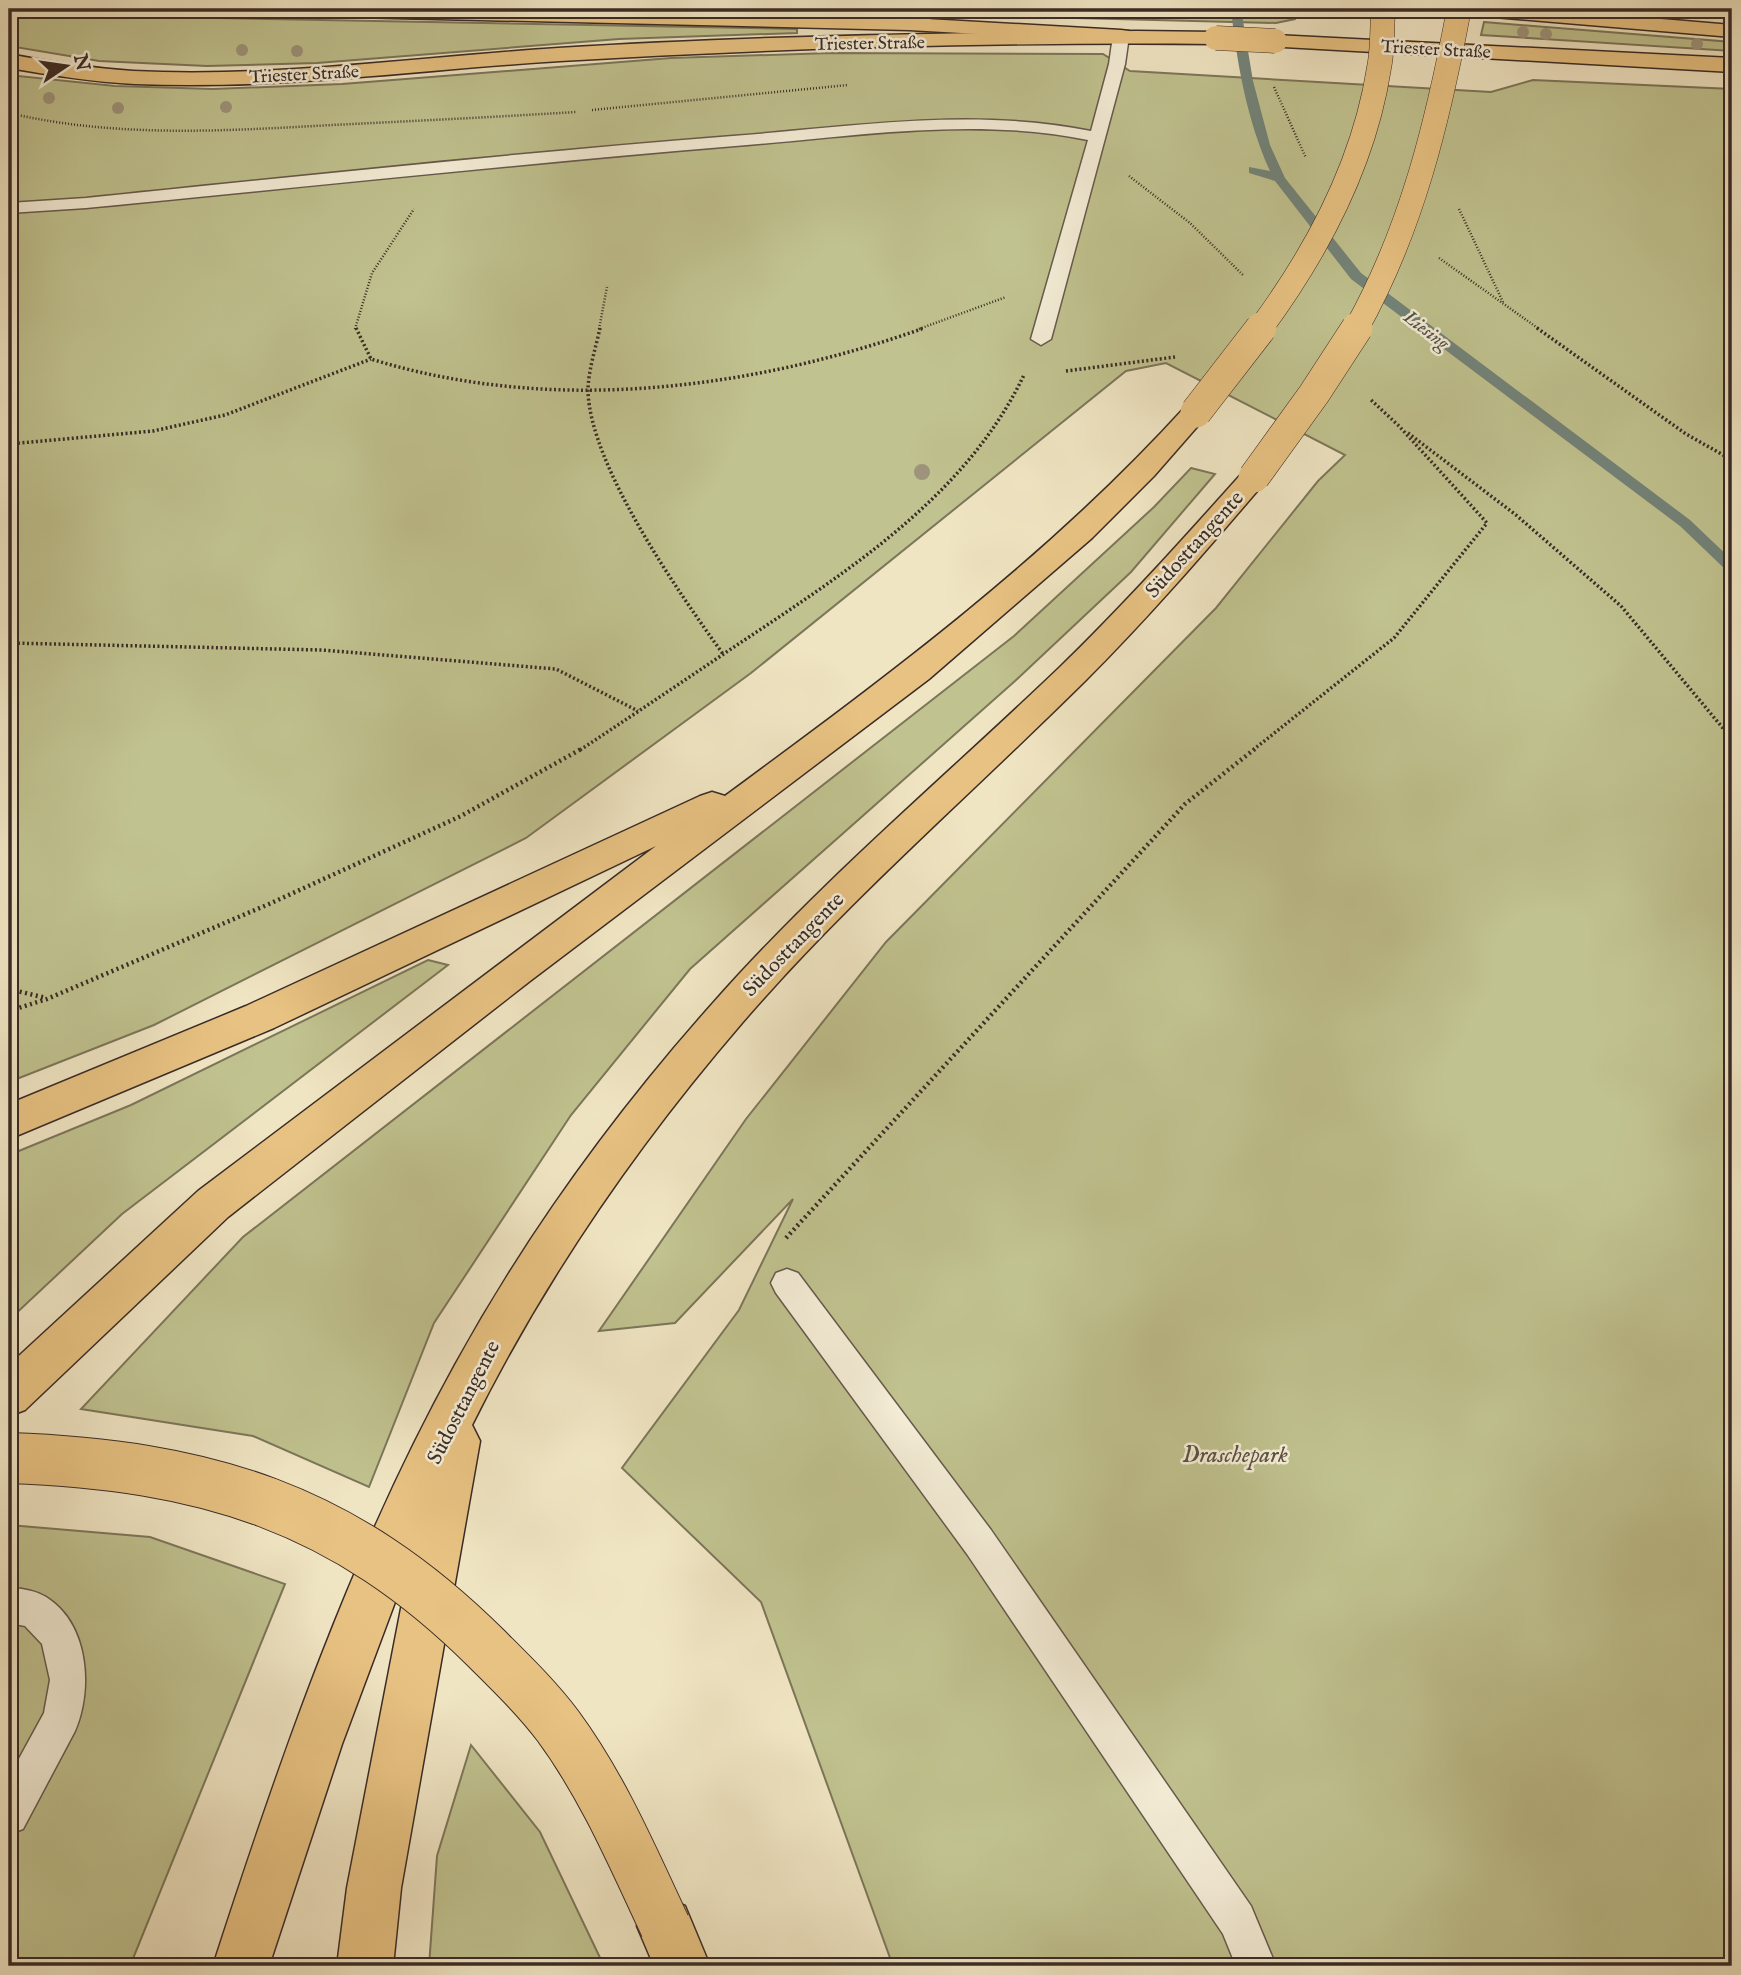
<svg xmlns="http://www.w3.org/2000/svg" width="1741" height="1975" font-family="'IM FELL English',serif">
  <style>
    .green { fill: #c0c28f; stroke: #7c765a; stroke-width: 2 }
    .lines { fill: none; stroke-linecap: round; stroke-linejoin: round }
    .stream { fill: #73847a; fill-rule: evenodd }
    .lane-casing { stroke: #675a4d; stroke-width: 3 }
    .primary-casing { stroke: #392b26; stroke-width: 3 }
    .highway-casing { stroke: #392b26; stroke-width: 3 }
    .path-far2 { stroke: #392b26; stroke-width: 2.5; stroke-dasharray: 1 2; stroke-linecap: butt }
    .path-far1 { stroke: #392b26; stroke-width: 3.5; stroke-dasharray: 2 2.5; stroke-linecap: butt }
    .path { stroke: #392b26; stroke-width: 4.5; stroke-dasharray: 2 3.5; stroke-linecap: butt }
    .lane { fill: #f5eed8; fill-rule: evenodd }
    .primary { fill: #e8c282; fill-rule: evenodd }
    .highway { fill: #e8c282; fill-rule: evenodd }
    .primary-bridge-casing { stroke: #392b26; stroke-width: 25; stroke-linecap: butt }
    .highway-bridge-far2-casing { stroke: #392b26; stroke-width: 25; stroke-linecap: butt }
    .highway-bridge-far1-casing { stroke: #392b26; stroke-width: 32; stroke-linecap: butt }
    .highway-bridge-casing { stroke: #392b26; stroke-width: 52; stroke-linecap: butt }
    .primary-bridge { stroke: #e8c282; stroke-width: 24 }
    .highway-bridge-far2 { stroke: #e8c282; stroke-width: 24 }
    .highway-bridge-far1 { stroke: #e8c282; stroke-width: 31 }
    .highway-bridge { stroke: #e8c282; stroke-width: 50 }
    .tree { fill: #9e947b }
    .wall { fill: #b98669; stroke: #392b26; stroke-width: 2 }
    .shaded-wall { fill: #966d55; stroke: #392b26; stroke-width: 2 }
    .labels { text-anchor: middle; stroke-width: 5; stroke-linejoin: round; paint-order: stroke }
    .far-street-label { font-size: 18px; fill: #392b26; stroke: #f5eed8 }
    .far-water-label { font-size: 19px; font-style: italic; fill: #515049; stroke: #f5eed8 }
    .street-label { font-size: 21px; fill: #392b26; stroke: #f5eed8 }
    .near-park-label { font-size: 24px; font-style: italic; fill: #5b5140; stroke: #f5eed8 }
  </style>
  <rect width="100%" height="100%" fill="#f0e5c3"/>
  <filter id="stains"><feTurbulence type="fractalNoise" baseFrequency=".00286" numOctaves="4"/><feColorMatrix values="0 0 0 0 .2 0 0 0 0 .09 0 0 0 0 .02 0 0 0 .5 -.17"/></filter>
  <radialGradient id="worn" r=".72"><stop offset=".6" stop-color="#630" stop-opacity="0"/><stop offset="1" stop-color="#630" stop-opacity=".3"/></radialGradient>
  <path class="green" d="M632 9H914L880 15Z
    M969 9H1299L1300 10 1295 19 1276 23 959 15Z
    M9 14 797 29V33L619 39 317 63 207 66 99 61 9 46Z
    M1484 22 1732 42V51L1481 35Z
    M831 53 1103 54 1130 71 1491 92 1533 80 1732 89V1966H893L761 1602 622 1468 739 1310 793 1199 675 1323 599 1331 746 1119 886 942 1216 608 1318 481 1345 455 1166 363 1126 371 751 673 526 838 154 1025 9 1082V75L115 86 213 89 342 84 671 58Z
    M1191 468 1215 474 1131 572 1015 681 690 969 571 1115 434 1323 369 1487 253 1436 81 1409 243 1237 1014 636 1154 507Z
    M428 960 448 965 122 1214 9 1320V1155L131 1105Z
    M9 1525 150 1537 285 1584 130 1966H9Z
    M471 1745 540 1832 604 1966H429L437 1856Z"/>
  <g class="lines">
    <path class="stream" d="M1231 9H1241L1253 81 1270 145 1285 178 1361 273 1690 520 1732 560V573L1727 571 1680 526 1351 279 1275 181 1249 173V167L1270 171C1247 120 1237 64 1231 9Z"/>
    <g class="lane-casing">
      <path id="lane" d="M932 9H953L914 27H904L901 24Z
        M1121 31 1129 36 1125 64 1051 339 1041 345 1031 339 1088 140C972 116 851 137 735 146 518 164 302 187 86 208L9 213V203L86 198C302 176 517 153 733 136 851 127 973 107 1091 131L1109 64 1113 36Z
        M787 1269 798 1273 991 1530 1251 1906 1276 1966H1236L1223 1934 967 1554 776 1293 771 1283 776 1273Z
        M9 1587C21 1589 35 1590 46 1597 89 1624 93 1689 75 1731L23 1829 9 1834V1777L44 1713 50 1680 42 1644 25 1626 9 1623Z"/>
    </g>
    <g class="primary-casing">
      <path id="primary" d="M1460 9H1543L1732 25V37L1471 15 1464 13Z
        M1137 31 1216 32 1224 33 1227 38 1224 43 1216 44C998 42 778 48 560 61 418 70 277 90 135 84 93 82 51 75 9 68V54C50 62 91 68 133 71 275 78 417 57 558 48 751 36 944 33 1137 31Z
        M1275 35 1732 58V72L1267 46 1264 41 1267 36Z"/>
    </g>
    <g class="highway-casing">
      <path id="highway" d="M257 9H529L909 18 1121 30 1129 31 1132 36 1129 41 1121 42 909 30 268 15 261 13Z
        M1196 404 1206 406 1210 412 1154 476 1092 538 929 679 530 981 228 1217 25 1410 9 1416V1365L198 1191 656 846 274 1028 9 1139V1104L246 1006 700 796 712 792 725 796C889 675 1048 558 1186 406Z
        M1254 468 1264 471 1269 477 1264 483C1206 551 1148 618 1085 681 970 795 847 901 742 1023 636 1146 544 1280 472 1425L480 1441 401 1888 393 1966H337L347 1888 410 1562 342 1744 269 1966H213C279 1762 351 1553 455 1365 527 1234 614 1114 713 1003 820 882 944 778 1060 667 1124 605 1184 538 1244 471Z
        M665 1898 685 1906 710 1966H654L637 1926 645 1906Z"/>
    </g>
    <path class="path-far2" d="M1274 87 1306 158
      M592 110 848 85
      M9 113C116 138 223 131 332 125 413 121 495 117 576 112
      M1129 176 1190 223 1244 276
      M1459 209 1503 302
      M1439 258 1539 329
      M355 329 372 273 414 209
      M599 329 607 287
      M919 329 1006 297"/>
    <path class="path-far1" d="M356 328 371 359C551 415 750 390 924 328
      M600 328C596 347 588 371 588 391 590 466 679 593 723 654
      M1537 328 1686 434 1732 460
      M1066 371 1175 357
      M1408 433 1516 515 1621 606 1732 739
      M9 444 153 431 225 415 371 359
      M9 643 322 650 556 669 638 711
      M580 750C638 712 695 673 752 635 857 565 968 492 1024 375
      M1253 750 1394 638 1487 523 1399 426 1370 399"/>
    <path class="path" d="M9 989 46 998
      M9 1011 47 999 269 904 461 816 583 748
      M786 1238 1185 804 1256 748"/>
    <use href="#lane" class="lane"/>
    <use href="#primary" class="primary"/>
    <use href="#highway" class="highway"/>
    <g class="primary-bridge-casing">
      <path id="primary-bridge" d="M1216 38 1275 41"/>
    </g>
    <g class="highway-bridge-far2-casing">
      <path id="highway-bridge-far2" d="M1260 329C1317 252 1364 164 1379 68 1383 49 1382 28 1383 9
        M1356 329C1412 229 1438 121 1459 9"/>
    </g>
    <g class="highway-bridge-far1-casing">
      <path id="highway-bridge-far1" d="M1196 412 1261 328
        M1254 477 1314 394 1357 328"/>
    </g>
    <g class="highway-bridge-casing">
      <path id="highway-bridge" d="M9 1458C205 1465 344 1507 486 1648 511 1673 537 1698 558 1726 603 1787 633 1858 665 1926"/>
    </g>
    <use href="#primary-bridge" class="primary-bridge"/>
    <use href="#highway-bridge-far2" class="highway-bridge-far2"/>
    <use href="#highway-bridge-far1" class="highway-bridge-far1"/>
    <use href="#highway-bridge" class="highway-bridge"/>
  </g>
  <g class="tree">
    <circle cx="1523" cy="32" r="6"/>
    <circle cx="1546" cy="34" r="6"/>
    <circle cx="1697" cy="44" r="6"/>
    <circle cx="242" cy="50" r="6"/>
    <circle cx="297" cy="51" r="6"/>
    <circle cx="49" cy="98" r="6"/>
    <circle cx="226" cy="107" r="6"/>
    <circle cx="118" cy="108" r="6"/>
    <circle cx="922" cy="472" r="8"/>
  </g>
  <path class="wall" d="M1039 9H1061L1047 13Z"/>
  <path class="shaded-wall" d="M1048 9H1061L1047 13Z"/>
  <g class="labels">
    <g class="far-street-label">
      <text transform="translate(870 43) rotate(-1)" y="6">Triester Straße</text>
      <text transform="translate(1436 49) rotate(3)" y="6">Triester Straße</text>
      <text transform="translate(304 74) rotate(-3)" y="6">Triester Straße</text>
    </g>
    <g class="far-water-label">
      <text transform="translate(1427 329) rotate(37)" y="7">Liesing</text>
    </g>
    <g class="street-label">
      <text transform="translate(1194 544) rotate(-48)" y="7">Südosttangente</text>
      <text transform="translate(793 944) rotate(-46)" y="7">Südosttangente</text>
      <text transform="translate(463 1402) rotate(-63)" y="7">Südosttangente</text>
    </g>
    <g class="near-park-label">
      <text x="1235" y="1462">Draschepark</text>
    </g>
  </g>
  <rect width="1741" height="1975" fill="none" stroke="#f0e5c3" stroke-width="35"/>
  <rect x="10" y="10" width="1720" height="1954" fill="none" stroke="#392b26" stroke-width="3.5"/>
  <rect x="18" y="18" width="1706" height="1940" fill="none" stroke="#392b26" stroke-width="2"/>
  <g transform="translate(66 66) rotate(77)" stroke="#f5eed8" stroke-width="5" paint-order="stroke">
  <path d="M0-5L12 26L0 18L-12 26Z" fill="#392b26"/>
  <text y="-10" font-size="19" font-weight="bold" text-anchor="middle" fill="#392b26">N</text>
  </g>
  <rect width="100%" height="100%" filter="url(#stains)"/>
  <rect width="100%" height="100%" fill="url(#worn)"/>
</svg>
